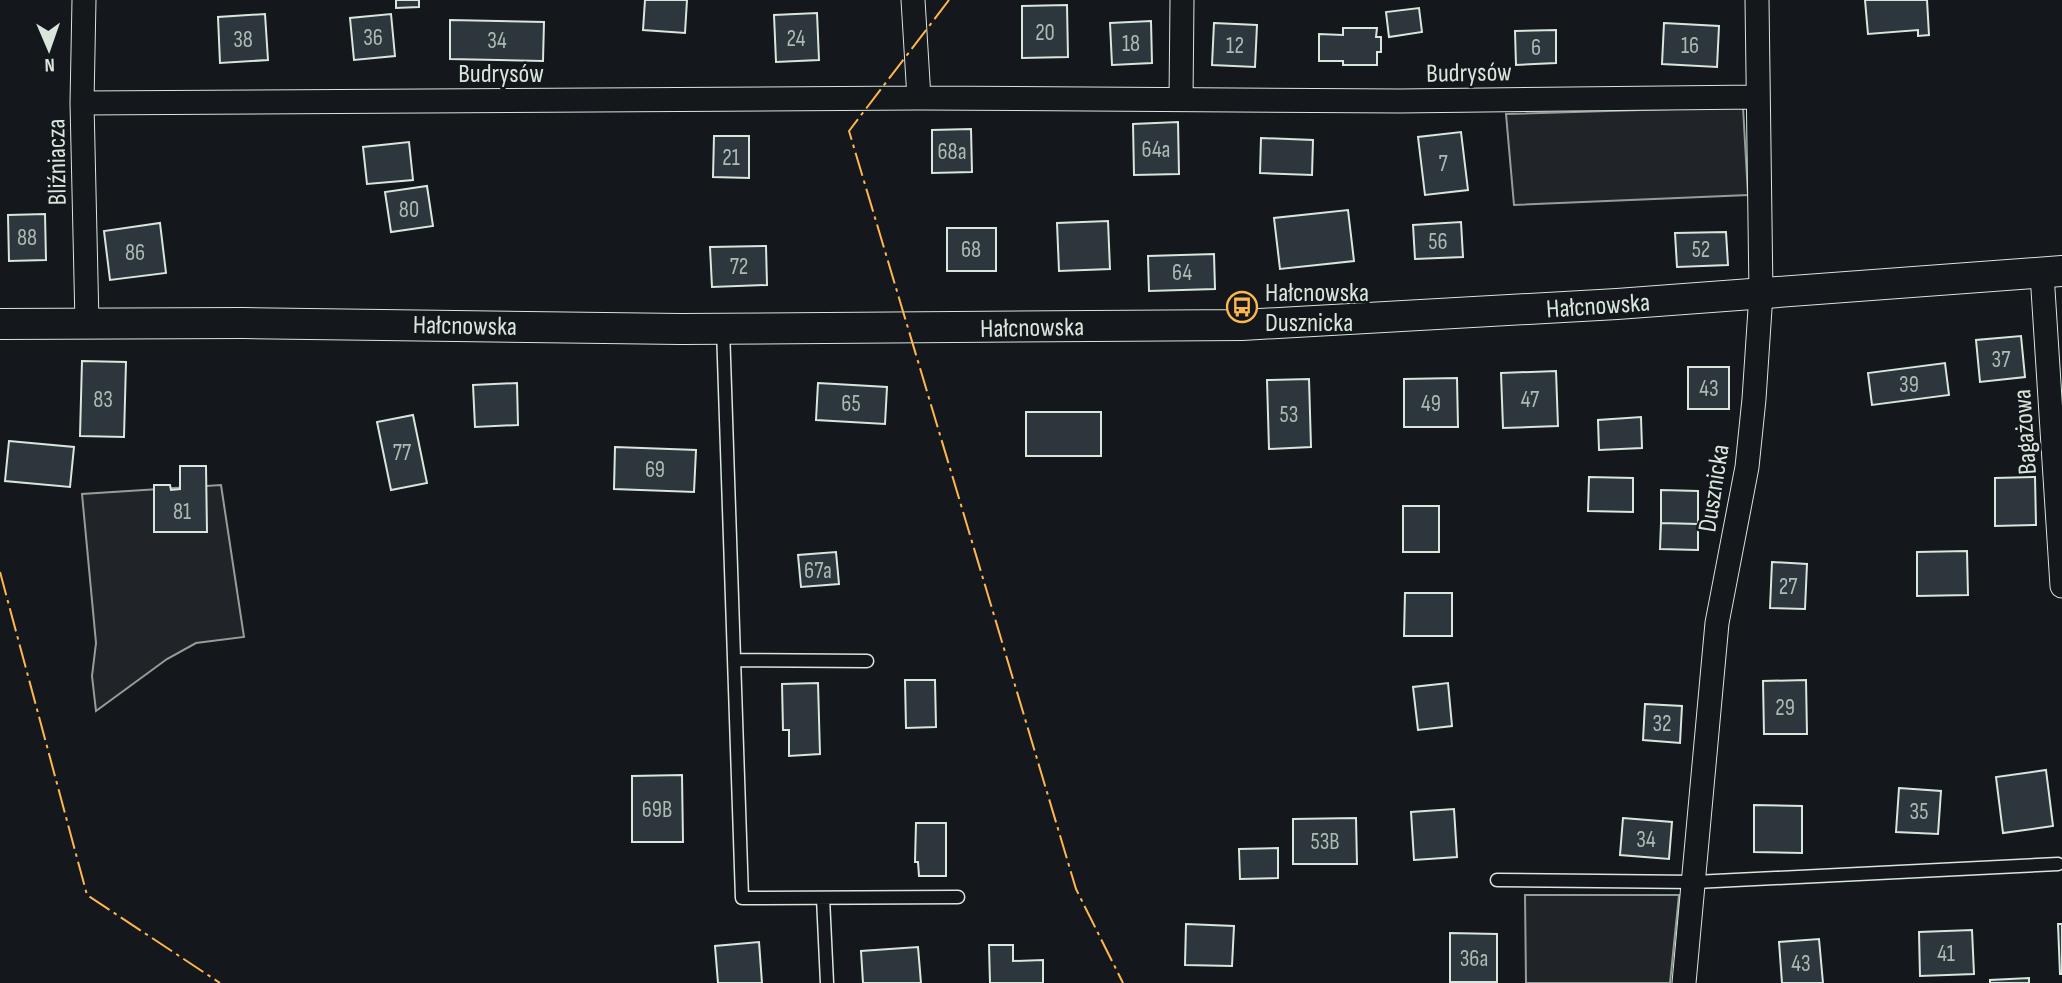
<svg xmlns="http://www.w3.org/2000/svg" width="2062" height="983" font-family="'Sofia Sans Condensed',sans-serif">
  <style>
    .green { fill: #202428; stroke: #939e99; stroke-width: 2 }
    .building { fill: #2c363c; stroke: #d8e6dc; stroke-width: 2 }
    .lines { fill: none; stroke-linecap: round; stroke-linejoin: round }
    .service-casing { stroke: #d8e6dc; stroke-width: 15 }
    .minor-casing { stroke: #d8e6dc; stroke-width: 25 }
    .tertiary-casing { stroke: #d8e6dc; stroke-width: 32 }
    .service { stroke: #14181c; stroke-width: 12 }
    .minor { stroke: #14181c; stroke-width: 23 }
    .tertiary { stroke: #14181c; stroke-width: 30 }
    .power { stroke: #ffb74d; stroke-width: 2; stroke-dasharray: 24 5 3.5 5; stroke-linecap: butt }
    .labels { text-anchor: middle; stroke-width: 5; stroke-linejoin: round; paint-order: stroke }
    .number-label { font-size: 23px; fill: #adbab4 }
    .street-label { font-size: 26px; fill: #d8e6dc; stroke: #14181c }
    .poi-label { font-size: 26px; fill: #d8e6dc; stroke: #14181c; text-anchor: start }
  </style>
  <rect width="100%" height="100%" fill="#14181c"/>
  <path class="green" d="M1743 107 1748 195 1514 205 1506 114Z
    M221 485 244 637 196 643 167 659 96 711 92 676 96 643 82 494Z
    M1525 895H1679L1670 983H1526Z"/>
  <path class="building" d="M396 0H419V7L396 8Z
    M645 0H687L685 33 643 30Z
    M1865 0H1927L1929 35 1918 36V30L1868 34Z
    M1067 5 1068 57 1022 58V6Z
    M1419 8 1422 32 1389 37 1386 12Z
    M817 13 819 60 776 62 774 15Z
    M265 14 268 60 220 63 218 17Z
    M391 14 395 56 354 60 350 18Z
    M450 20 544 22 543 61 450 59Z
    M1151 21 1152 63 1112 65 1110 23Z
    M1214 23 1257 25 1255 67 1212 65Z
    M1664 23 1719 26 1717 67 1662 64Z
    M1343 28H1377L1376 37H1381V52H1377V65H1343V61H1319V34L1343 35Z
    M1556 30V63L1516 65 1515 31Z
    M1178 122 1179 174 1134 175 1133 124Z
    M971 129 972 172 932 173V130Z
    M1461 132 1468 190 1425 195 1418 137Z
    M714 136H749V178L713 177Z
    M1261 138 1313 140 1312 175 1260 173Z
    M409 142 413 180 367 184 363 147Z
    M427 186 433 226 391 232 385 192Z
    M1348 210 1354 261 1280 269 1274 218Z
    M45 214 46 260 9 261 8 215Z
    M1108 221 1110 269 1059 271 1057 223Z
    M1461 222 1463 257 1415 259 1413 225Z
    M160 223 166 273 110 280 104 231Z
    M947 228H996V271H947Z
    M1726 232 1728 265 1677 267 1675 233Z
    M766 246 767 285 712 287 710 247Z
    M1214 254 1215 289 1149 291 1148 256Z
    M2021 336 2025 377 1980 382 1976 340Z
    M82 361 126 362 124 437 80 436Z
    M1945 363 1949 395 1872 405 1868 373Z
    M1688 367H1729V409H1688Z
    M1556 371 1558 426 1503 428 1501 373Z
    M1457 378 1458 427H1404V379Z
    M1309 379 1311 447 1269 449 1267 380Z
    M517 383 518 425 475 427 473 385Z
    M818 383 887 387 885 424 816 420Z
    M1026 412H1101V456H1026Z
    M413 415 427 483 391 490 377 422Z
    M1641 417 1642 448 1599 450 1598 420Z
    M9 441 74 447 70 487 5 481Z
    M615 447 696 450 694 492 614 489Z
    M180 466H206L207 532H154V485H170L171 490 180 489Z
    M1589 477 1633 478V512L1588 511Z
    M2035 477 2036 525 1995 526V478Z
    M1661 490 1698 491V524L1661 523Z
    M1403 506H1439V552H1403Z
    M1661 523 1698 524V550L1660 549Z
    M1967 551 1968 595 1917 596V552Z
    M836 552 839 584 801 587 798 555Z
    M1772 562 1807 564 1805 609 1770 608Z
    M1405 593H1452V636H1404Z
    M905 680H935L936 727 906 728Z
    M1806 680 1807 734H1764L1763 681Z
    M818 683 820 754 789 756V730H783L782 684Z
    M1448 683 1452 726 1418 730 1413 687Z
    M1645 704 1682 706 1680 743 1643 740Z
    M2046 770 2053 826 2003 833 1996 777Z
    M682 775 683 842H632V776Z
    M1899 788 1941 791 1938 834 1896 832Z
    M1754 805 1802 806V853L1754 852Z
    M1454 809 1457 857 1414 860 1411 812Z
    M1356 818 1357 864H1293V819Z
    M1623 818 1672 822 1669 859 1620 855Z
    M916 823H946V876H919L918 862H915Z
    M1278 848V878L1240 879 1239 849Z
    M1186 924 1234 926 1232 966 1185 965Z
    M2058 924H2062V974H2060Z
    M1972 930 1974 974 1920 976 1919 932Z
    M1450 933 1497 934V982H1450Z
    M1819 939 1823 983H1782L1779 942Z
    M759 942 762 983H718L715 946Z
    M989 945H1013V961L1043 960V983H990Z
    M918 947 921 983H863L861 951Z
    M2029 978V983H1990V980Z"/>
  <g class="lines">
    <g class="service-casing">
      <path id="service" d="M723 329 742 898 958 897
        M734 660 867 661
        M1497 880 1695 882 2058 864
        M823 898 827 983"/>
    </g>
    <g class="minor-casing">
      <path id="minor" d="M84 0 82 103 87 323
        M913 0 919 98
        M1181 99 1182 0
        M82 103 919 98 1400 101 1757 97
        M2042 274 2062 586
        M1684 983 1717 623 1747 467 1754 399 1761 294 1757 0"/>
    </g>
    <g class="tertiary-casing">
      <path id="tertiary" d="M0 324 243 323 681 329 1242 325 1617 304 2062 271"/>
    </g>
    <use href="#service" class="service"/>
    <use href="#minor" class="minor"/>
    <use href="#tertiary" class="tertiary"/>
    <path class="power" d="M949 0 849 131 1076 889 1123 983
      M0 572 87 895 220 983"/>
  </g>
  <defs>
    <g id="bus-ring" transform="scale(1.575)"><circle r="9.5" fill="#14181c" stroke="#ffb74d" stroke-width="1.5"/><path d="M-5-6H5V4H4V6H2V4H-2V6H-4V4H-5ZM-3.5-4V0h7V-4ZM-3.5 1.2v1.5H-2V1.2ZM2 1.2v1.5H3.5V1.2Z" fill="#ffb74d"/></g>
  </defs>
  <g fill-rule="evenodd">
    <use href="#bus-ring" x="1242" y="307"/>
  </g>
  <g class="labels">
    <g class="number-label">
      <text x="1045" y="40">20</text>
      <text x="373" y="45">36</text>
      <text x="796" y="46">24</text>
      <text x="243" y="47">38</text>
      <text x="497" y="48">34</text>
      <text x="1131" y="51">18</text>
      <text x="1235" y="53">12</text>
      <text x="1690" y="53">16</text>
      <text x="1536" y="55">6</text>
      <text x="1156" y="157">64a</text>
      <text x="952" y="159">68a</text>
      <text x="731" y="165">21</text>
      <text x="1443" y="171">7</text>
      <text x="409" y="217">80</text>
      <text x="27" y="245">88</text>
      <text x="1438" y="249">56</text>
      <text x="971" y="257">68</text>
      <text x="1701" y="257">52</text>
      <text x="135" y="260">86</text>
      <text x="739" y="274">72</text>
      <text x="1182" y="280">64</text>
      <text x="2001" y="367">37</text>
      <text x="1909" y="392">39</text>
      <text x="1709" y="396">43</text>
      <text x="103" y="407">83</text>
      <text x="1530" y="407">47</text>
      <text x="851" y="411">65</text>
      <text x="1431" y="411">49</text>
      <text x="1289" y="422">53</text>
      <text x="402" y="460">77</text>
      <text x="655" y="477">69</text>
      <text x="182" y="519">81</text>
      <text x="818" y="578">67a</text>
      <text x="1788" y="594">27</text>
      <text x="1785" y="715">29</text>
      <text x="1662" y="731">32</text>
      <text x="657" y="817">69B</text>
      <text x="1919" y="819">35</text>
      <text x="1646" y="847">34</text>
      <text x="1325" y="849">53B</text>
      <text x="1946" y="961">41</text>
      <text x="1474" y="966">36a</text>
      <text x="1801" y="971">43</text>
    </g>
    <g class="street-label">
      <text transform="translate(1469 72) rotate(-1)" y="9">Budrysów</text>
      <text x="501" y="82">Budrysów</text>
      <text transform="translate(56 162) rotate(-91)" y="9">Bliźniacza</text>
      <text transform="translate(1598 305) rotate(-4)" y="9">Hałcnowska</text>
      <text transform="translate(465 325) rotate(1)" y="9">Hałcnowska</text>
      <text transform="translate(1032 327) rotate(-1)" y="9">Hałcnowska</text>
      <text transform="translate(2024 432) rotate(-94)" y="9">Bagażowa</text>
      <text transform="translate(1713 488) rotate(-81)" y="9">Dusznicka</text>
    </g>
    <g class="poi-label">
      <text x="1265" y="301">Hałcnowska<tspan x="1265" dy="30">Dusznicka</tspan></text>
    </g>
  </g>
  <g transform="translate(49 49) rotate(178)" stroke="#14181c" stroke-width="5" paint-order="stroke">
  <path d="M0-5L12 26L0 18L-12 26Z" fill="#d8e6dc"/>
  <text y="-10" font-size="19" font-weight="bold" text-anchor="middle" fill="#d8e6dc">N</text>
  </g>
</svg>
